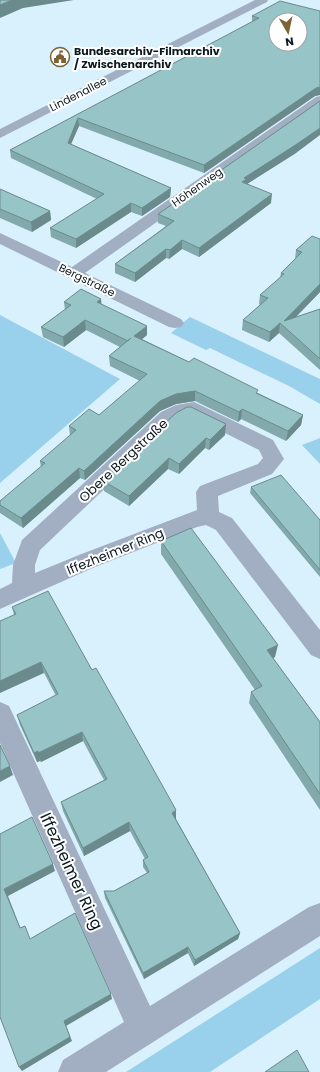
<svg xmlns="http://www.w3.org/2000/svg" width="320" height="1072" font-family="Poppins,sans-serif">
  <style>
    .green { fill: #99d0ec }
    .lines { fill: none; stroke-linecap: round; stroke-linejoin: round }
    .minor { fill: #a2aec2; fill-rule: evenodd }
    .wall { fill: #82a9ab }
    .shaded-wall { fill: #6a8a8b }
    .building { fill: #97c5c7; stroke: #6a8a8b; fill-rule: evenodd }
    .labels { text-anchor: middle; stroke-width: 4; stroke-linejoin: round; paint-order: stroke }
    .far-poi-label { font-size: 11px; font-weight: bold; fill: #09181f; stroke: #fff; text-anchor: start }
    .far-street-label { font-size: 11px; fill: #09181f; stroke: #fff }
    .street-label { font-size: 13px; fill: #09181f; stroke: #fff }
    .near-street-label { font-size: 16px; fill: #09181f; stroke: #fff }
  </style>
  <rect width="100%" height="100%" fill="#d9f1fd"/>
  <path class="green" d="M0 315 120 379 0 483Z
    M190 317 320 379V404L289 386 210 348 206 350 171 333Z
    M320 438V464L302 445Z
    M0 533 16 563 0 569Z
    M320 948V999L210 1072H126Z"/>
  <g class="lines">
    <path class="minor" d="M255 0H268L267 2 0 138V129Z
      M320 96V106L85 273 181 319 184 323 181 327 175 328 169 327 0 244V233L72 267 316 97Z
      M194 402 273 440 284 459 272 474 218 496 219 512 232 518 320 630V659L311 655 216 530 206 525 197 527 95 567 0 609V589L12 583 13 565 22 540 161 412 176 405ZM186 416H191L259 450 263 458 258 464 200 486 196 492 197 510 79 555 35 573V565L40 550 175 422Z
      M0 702 9 706 150 1006 309 907 320 903V936L106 1072H58L63 1060 124 1022 0 743Z"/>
  </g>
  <path class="wall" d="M320 11V95L315 96 204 173 79 126 71 144 171 188 170 197 142 216 131 212 76 248 51 237 50 228 97 199 11 158 10 150 252 22V16Z
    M296 153 247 184 271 203 199 257 182 249 169 259 166 258 135 282 115 273V264L166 226 158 223V214L189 196 219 177 220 171Z
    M0 189 50 211 51 220 32 232 0 218Z
    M312 236 320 292 296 317 320 309V370L279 333 269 342 242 330 243 320 260 305 259 304 260 295 280 278 281 273 295 259 296 250Z
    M64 302 101 304 147 335 142 339 189 362 258 393 303 415 301 425 286 441 241 419 238 422 195 401 176 404 160 411 85 480 80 478 23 528 0 513V501L41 467 40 461 70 436 69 426 99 415 140 381 110 366 109 356 120 347 86 330 64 347 43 337 41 327 65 310Z
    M176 413 225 435 209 450 205 448 179 474 168 469 129 506 104 491 103 481Z
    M251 487 320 520V577L250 493Z
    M161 541 275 657 273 658 320 722V810L249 703 251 692 255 690 161 554Z
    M12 607 176 819 240 933 238 939 194 966 188 953 144 979 105 898 104 891H114L147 873 143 867V860L145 859 130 831 84 856 63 811 61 802 104 780 83 741 41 762 40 761 37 762 20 725 17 715 56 696 14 615Z"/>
  <path class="shaded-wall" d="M12 0H74L23 8 0 18V5Z
    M320 87V95L315 96 204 173V165L316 88Z
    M78 118 79 126 68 151V143Z
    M320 128V135L296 153 247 184 242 182 244 178Z
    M171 188 170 197 142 216V208Z
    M272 194 271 203 199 257V248Z
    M131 203V212L76 248V239Z
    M50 211 51 220 32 232 31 222Z
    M182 240V249L169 259 170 250Z
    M166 249V258L135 282V273Z
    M320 284V292L285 328 284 321Z
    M101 299 102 309 97 302Z
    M85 320 86 330 64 347 63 337Z
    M280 323 279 333 269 342 270 332Z
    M147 326V335L134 346V336Z
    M195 391V401L176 404 160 411 85 480 84 471 160 401 176 394Z
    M242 409 241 419 238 422 239 412Z
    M303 415 301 425 286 441 288 431Z
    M226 424 225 435 209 450 210 440Z
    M206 438 205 448 179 474V464Z
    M169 458 168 469 129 506V496Z
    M79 468 80 478 23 528 21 518Z
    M278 645 275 657 265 662 267 650Z
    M41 662 44 673 0 693V681Z
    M82 732 83 741 41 762 38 753Z
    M38 751 40 761 37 762 34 753Z
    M10 766 13 775 0 782V771Z
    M176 810V819L172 821V813Z
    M129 822 130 831 84 856 83 848Z
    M53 864 55 871 8 896 23 935 20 928 4 889Z
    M240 933 238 939 194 966 195 960Z
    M188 947V953L144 979 143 973Z
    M111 994 112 999 66 1026 72 1041 22 1071 19 1067 64 1021Z"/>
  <path class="building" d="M0 0H12L0 5Z
    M280 1 320 11V87L316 88 204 165 78 118 68 143 171 188 142 208 131 203 76 239 50 228 104 194 10 150 259 18 252 16ZM276 20H300V44H276Z
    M320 101V128L297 144 244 178 247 179 242 182 272 194 199 248 182 240 170 250 166 249 135 273 115 264 174 221 158 214 186 195 189 196 225 173 220 171Z
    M0 189 50 211 31 222 0 209Z
    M312 236 320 239V284L284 321 320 309V359L280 323 270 332 243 320 268 298 260 295 284 274 281 273 302 252 296 250Z
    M81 289 101 299 97 302 147 326 134 336 189 362 194 358 258 390 256 393 303 415 288 431 242 409 239 412 195 391 176 394 160 401 84 471 79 468 21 518 0 505V501L45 463 40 461 76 430 69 426 89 409 99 415 147 374 109 356 131 338 128 341 85 320 63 337 41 327 71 305 64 302Z
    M187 407H191L226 424 210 440 206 438 179 464 169 458 129 496 103 481 176 413Z
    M281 475 320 520V570L251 487Z
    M191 528 278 645 267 650 320 722V794L251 692 262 686 161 541Z
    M48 591 92 670 96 668 142 749 176 810 172 813 240 933 195 960 188 947 143 973 104 891H114L149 872 143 860 148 857 129 822 83 848 61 802 107 779 82 732 38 753V751L34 753 17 715 58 694 41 662 0 681V621L16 614 12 607Z
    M0 745 10 766 0 771Z
    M32 817 53 864 4 889 20 928 25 926 30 939 75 913 111 994 64 1021 70 1037 19 1067 0 1017V834Z
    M297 1050 309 1072H265Z"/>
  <defs>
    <g id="civic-ring" transform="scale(1)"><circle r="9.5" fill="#fff" stroke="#7c6234" stroke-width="1.5"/><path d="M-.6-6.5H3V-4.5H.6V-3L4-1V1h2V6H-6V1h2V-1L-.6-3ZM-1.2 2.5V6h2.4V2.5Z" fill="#7c6234"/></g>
  </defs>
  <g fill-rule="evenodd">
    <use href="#civic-ring" x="60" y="57"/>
  </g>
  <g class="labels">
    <g class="far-poi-label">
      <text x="74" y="55">Bundesarchiv-Filmarchiv<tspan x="74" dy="13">/ Zwischenarchiv</tspan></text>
    </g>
    <g class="far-street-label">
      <text transform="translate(78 94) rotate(-27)" y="4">Lindenallee</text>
      <text transform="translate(197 187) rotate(-35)" y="4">Höhenweg</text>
      <text transform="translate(87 280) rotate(26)" y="4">Bergstraße</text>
    </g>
    <g class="street-label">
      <text transform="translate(123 460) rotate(-43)" y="5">Obere Bergstraße</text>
      <text transform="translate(115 551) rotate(-22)" y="5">Iffezheimer Ring</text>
    </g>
    <g class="near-street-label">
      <text transform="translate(72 871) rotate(65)" y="6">Iffezheimer Ring</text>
    </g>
  </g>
  <g transform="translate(288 32) rotate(171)"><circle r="19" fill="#ffffff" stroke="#9da3a5"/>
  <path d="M0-3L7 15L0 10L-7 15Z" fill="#7c6234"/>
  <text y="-6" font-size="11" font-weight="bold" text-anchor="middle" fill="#09181f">N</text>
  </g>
</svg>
